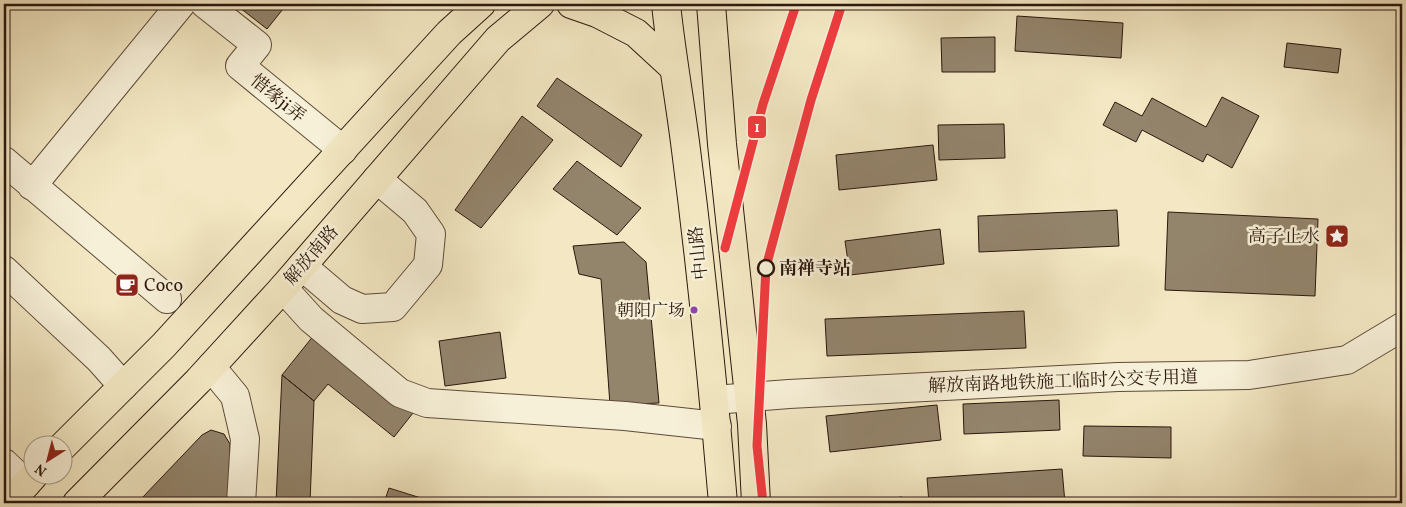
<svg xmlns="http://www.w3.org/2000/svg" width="1406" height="507" font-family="Vollkorn,'Noto Serif SC',serif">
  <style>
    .building { fill: #93846c; stroke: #2c170d }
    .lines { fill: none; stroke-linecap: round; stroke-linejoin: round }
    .minor-casing { stroke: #5e4b3a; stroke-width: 30 }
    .major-casing { stroke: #2c170d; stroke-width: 30 }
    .minor { stroke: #f7f0d8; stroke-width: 28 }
    .major { stroke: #f3e8c3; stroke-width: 28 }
    .metro-1-casing { stroke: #f7f0d8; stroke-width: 12 }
    .metro-1 { stroke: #f03b3f; stroke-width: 9 }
    .stop-dot { fill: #f7f0d8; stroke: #2c170d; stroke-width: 2.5 }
    .bus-dot { fill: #8e44ad; stroke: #f7f0d8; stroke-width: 2 }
    .labels { text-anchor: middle; stroke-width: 5; stroke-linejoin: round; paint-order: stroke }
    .bus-label { font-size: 17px; fill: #2c170d; stroke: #f7f0d8; text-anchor: end }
    .street-label { font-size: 18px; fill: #2c170d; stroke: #f7f0d8 }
    .poi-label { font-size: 18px; fill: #2c170d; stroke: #f7f0d8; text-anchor: end }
    .stop-label { font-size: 18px; font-weight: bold; fill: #2c170d; stroke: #f7f0d8; text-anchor: start }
    .line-badge { stroke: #f7f0d8; stroke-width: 2 }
    .badge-label { font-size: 14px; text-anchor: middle; font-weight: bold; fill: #fff }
  </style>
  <rect width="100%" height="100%" fill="#f3e8c3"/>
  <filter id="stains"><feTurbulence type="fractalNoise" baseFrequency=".004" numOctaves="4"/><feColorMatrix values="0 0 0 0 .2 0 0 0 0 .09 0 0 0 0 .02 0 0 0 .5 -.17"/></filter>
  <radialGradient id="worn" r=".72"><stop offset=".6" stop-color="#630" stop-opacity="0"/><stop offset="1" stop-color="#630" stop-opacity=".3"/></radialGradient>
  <path class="building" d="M235 4H287L267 29Z
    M1017 16 1123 23 1121 58 1015 51Z
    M995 37V72H942L941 38Z
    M1287 43 1341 49 1338 73 1284 67Z
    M557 78 642 135 621 167 537 106Z
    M1222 97 1259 116 1232 168 1207 154 1203 162 1142 130 1136 142 1103 125 1115 102 1142 116 1152 98 1206 127Z
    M522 116 553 140 481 228 455 210Z
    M1004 124 1005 158 939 160 938 125Z
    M933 145 937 180 839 190 836 155Z
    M577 161 641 208 617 235 553 189Z
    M1117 210 1119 246 979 252 978 216Z
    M1168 212 1318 219 1315 296 1165 290Z
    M940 229 944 264 850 275 845 241Z
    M624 242 646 262 659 403 610 405 601 279 579 274 573 246Z
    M1024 311 1026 348 827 356 825 319Z
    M500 332 506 378 445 386 439 341Z
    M314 335 413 413 394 437 328 384 314 401 282 375Z
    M282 375 314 401 310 503H276Z
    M1059 400 1060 430 964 434 963 404Z
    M937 405 941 440 830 452 826 416Z
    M1084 426 1171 427V458L1083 456Z
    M211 430 224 434 230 444 228 503H146L141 499 202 435Z
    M1062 469 1065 503H929L927 478Z
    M389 488 437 503H384Z
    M902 497V503H849Z"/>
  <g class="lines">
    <g class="minor-casing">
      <path id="minor" d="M205 4 257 45 240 66 343 150
        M4 161 167 299
        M32 186 181 4
        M302 266 342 300 362 309 393 307 428 265 431 234 415 211 377 179
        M4 270 99 359 123 386
        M283 288 311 319 400 393 427 403 625 416 717 426
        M211 367 235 396 245 439 241 503
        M714 400 789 394 1118 377 1249 375 1347 360 1402 327
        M4 463 26 484"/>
    </g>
    <g class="major-casing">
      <path id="major" d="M571 4 597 13 636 33 674 68
        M666 4C671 53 680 101 686 150 701 267 713 385 723 503
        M711 4 722 144 752 424 756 503
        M62 447 164 345 449 33 481 4
        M9 503 35 474
        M77 503 198 381 283 288 498 39 540 4"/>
    </g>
    <use href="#minor" class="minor"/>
    <use href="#major" class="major"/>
    <g class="metro-1-casing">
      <path id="metro-1" d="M725 248 763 104 795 8
        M763 503 757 446 766 267 811 100 842 4"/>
    </g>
    <use href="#metro-1" class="metro-1"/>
  </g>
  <defs>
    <g id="sight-square" transform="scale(1.25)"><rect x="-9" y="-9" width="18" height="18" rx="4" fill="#8f2418" stroke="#f7f0d8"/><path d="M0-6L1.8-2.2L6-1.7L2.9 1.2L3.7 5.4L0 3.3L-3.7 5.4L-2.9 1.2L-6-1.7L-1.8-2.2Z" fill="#fff"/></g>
    <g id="cafe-square" transform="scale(1.25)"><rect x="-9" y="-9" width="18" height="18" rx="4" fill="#8f2418" stroke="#f7f0d8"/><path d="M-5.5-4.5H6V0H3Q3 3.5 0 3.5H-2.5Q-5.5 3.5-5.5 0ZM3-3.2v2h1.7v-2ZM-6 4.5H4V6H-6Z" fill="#fff"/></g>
  </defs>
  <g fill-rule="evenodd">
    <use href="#sight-square" x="1337" y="236"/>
    <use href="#cafe-square" x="127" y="285"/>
  </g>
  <circle class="stop-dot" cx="766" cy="268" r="8"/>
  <circle class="bus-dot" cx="694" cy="310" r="4.5"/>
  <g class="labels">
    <g class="bus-label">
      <text x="685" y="316">朝阳广场</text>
    </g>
    <g class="street-label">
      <text transform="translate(278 98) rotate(39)" y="6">惜缘ji弄</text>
      <text transform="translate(698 253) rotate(-96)" y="6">中山路</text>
      <text transform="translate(311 255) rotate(-49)" y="6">解放南路</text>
      <text transform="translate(1063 381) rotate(-2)" y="6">解放南路地铁施工临时公交专用道</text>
    </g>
    <g class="poi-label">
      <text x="1320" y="242">高子止水</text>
      <text x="144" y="291" text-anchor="start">Coco</text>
    </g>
    <g class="stop-label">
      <text x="779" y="274">南禅寺站</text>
    </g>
  </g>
  <rect class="line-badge" x="747" y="115" width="20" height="24" rx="5" fill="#f03b3f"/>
  <g class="badge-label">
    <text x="757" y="132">1</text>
  </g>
  <rect width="1406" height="507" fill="none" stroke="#f3e8c3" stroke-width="20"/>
  <rect x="5" y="5" width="1396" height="497" fill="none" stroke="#2c170d" stroke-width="2.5"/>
  <rect x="10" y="10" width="1386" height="487" fill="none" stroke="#2c170d"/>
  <g transform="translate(48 460) rotate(216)"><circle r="24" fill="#f7f0d8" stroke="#a69987"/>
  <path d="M0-4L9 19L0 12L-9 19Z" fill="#8f2418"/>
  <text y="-8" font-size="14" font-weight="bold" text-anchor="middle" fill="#2c170d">N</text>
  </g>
  <rect width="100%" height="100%" filter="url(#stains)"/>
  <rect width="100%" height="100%" fill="url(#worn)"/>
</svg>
